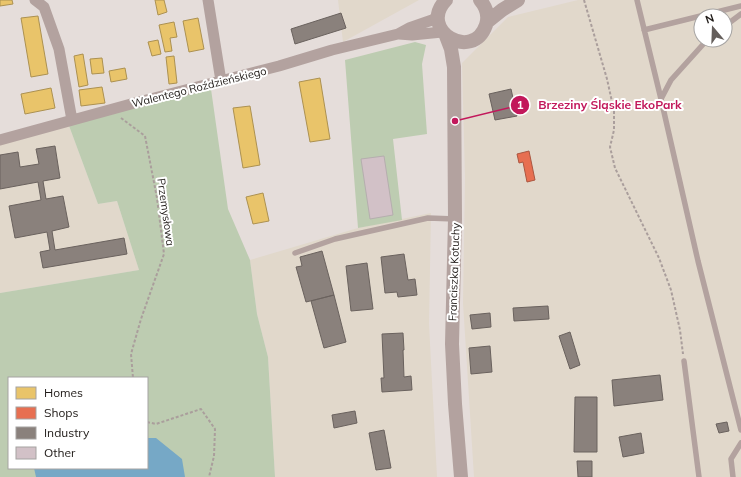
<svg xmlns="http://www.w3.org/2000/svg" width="741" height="477" font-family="Mulish,sans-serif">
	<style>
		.industrial { fill: #e1d8cb; fill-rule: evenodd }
		.green { fill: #bdccb1; fill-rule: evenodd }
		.water { fill: #76a8c6 }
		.homes { fill: #e9c46a; stroke: #ac9151 }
		.shops { fill: #e76f51; stroke: #ab5640 }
		.industry { fill: #8a817c; stroke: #6a625e }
		.building { fill: #d2c1c7; stroke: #b5aeae }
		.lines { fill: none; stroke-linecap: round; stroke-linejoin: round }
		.path { stroke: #aa9e9c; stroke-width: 2; stroke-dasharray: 3 2; stroke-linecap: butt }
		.service { stroke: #b3a29f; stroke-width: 5.5 }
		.minor { stroke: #b3a29f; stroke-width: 11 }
		.tertiary { stroke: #b3a29f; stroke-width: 14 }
		.labels { text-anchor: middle; stroke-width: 4; stroke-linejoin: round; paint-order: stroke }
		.street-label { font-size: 11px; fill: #1f1a17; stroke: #fff }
		.leader { fill: none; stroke: #c2185b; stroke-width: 1.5 }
		.callout-dot { fill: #c2185b; stroke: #fff; stroke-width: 1.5 }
		.mark-label { font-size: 12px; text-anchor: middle; font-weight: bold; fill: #fff }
		.callout-label { font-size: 12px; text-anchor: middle; font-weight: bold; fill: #c2185b; stroke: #fff; stroke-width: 4; stroke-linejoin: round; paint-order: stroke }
	</style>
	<rect width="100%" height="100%" fill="#e5ddda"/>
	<path class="industrial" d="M338 0H419L343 42Z
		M578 0H741V477H474L463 303 465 178 462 63 508 17ZM701 16H725V40H701Z
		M68 123 98 204 117 201 139 270 0 293V138Z
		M431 213 429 324 437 477H275L268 357 257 314 250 260 358 228Z"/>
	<path class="green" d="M415 42 426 45 422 64 427 134 393 139 402 220 358 228 345 60Z
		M211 89 228 209 250 260 257 314 268 357 275 477H0V293L139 270 117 201 98 204 68 123ZM9 378H147V468H9Z"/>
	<path class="water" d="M147 438H156L182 459 185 477H36L34 468H147Z"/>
	<path class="homes" d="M0 0H12L13 4 0 6Z
		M155 0H164L167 12 158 15Z
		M38 16 48 74 31 77 21 18Z
		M198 18 204 49 189 52 183 21Z
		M174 22 177 37 170 38 172 51 165 52 159 25Z
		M158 40 161 54 152 56 148 42Z
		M83 54 88 85 79 87 74 56Z
		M174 56 177 83 169 84 166 57Z
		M102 58 104 73 92 74 90 59Z
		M125 68 127 79 111 82 109 71Z
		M320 78 330 139 310 142 299 82Z
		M102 87 105 103 81 106 79 90Z
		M51 88 55 108 25 114 21 94Z
		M250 106 260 165 243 168 233 108Z
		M263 193 269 221 253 224 246 197Z"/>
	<path class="shops" d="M529 151 535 180 527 182 523 162 519 163 517 154Z"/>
	<path class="industry" d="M341 13 346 28 295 44 291 29Z
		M511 89 517 116 495 120 489 94Z
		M55 146 60 178 43 181 46 199 63 196 69 227 52 231 55 250 124 238 127 254 43 268 40 252 50 250 47 232 15 238 9 206 41 200 38 182 0 189V155L18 152 20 167 39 164 36 149Z
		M322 251 334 295 306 302 296 267 302 266 300 257Z
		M404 254 408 280 415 279 417 295 398 297 397 292 385 293 381 257Z
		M367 263 373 309 351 311 346 266Z
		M334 295 346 342 324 348 311 301Z
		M548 306 549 319 514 321 513 308Z
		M490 313 491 327 472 329 470 315Z
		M570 332 580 365 570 369 559 336Z
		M403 333 404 350H403L404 377 411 376 412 390 382 392 381 378H384L382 334Z
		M490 346 492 372 471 374 469 348Z
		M660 375 663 400 614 406 612 380Z
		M575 397H597V452H574Z
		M355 411 357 423 334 428 332 415Z
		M727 422 729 431 719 433 716 424Z
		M384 430 391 468 376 470 369 433Z
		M641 433 644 453 623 457 619 437Z
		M577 461H592V477H578Z"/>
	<path class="building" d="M384 156 393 215 370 219 361 159Z"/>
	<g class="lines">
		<path class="path" d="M584 0 607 79 614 111V130L610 147 615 168 659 258 671 290 680 330 683 354
			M121 118 145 136 157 198 164 254 141 319 131 354 133 378
			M147 422 156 424 201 409 215 429 214 456 209 477"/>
		<path class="service" d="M637 0 661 99 698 261 741 430
			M725 26 741 14
			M644 30 741 6
			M661 99 671 80 707 40
			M295 253 335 239 428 218 455 219
			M684 361 699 477
			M733 477 731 459 741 443"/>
		<path class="minor" d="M35 0 44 7 59 49 72 120
			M208 0 221 81
			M399 34 412 35 442 32
			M0 140 131 104 279 66 332 50 398 34 409 28 432 20 438 16"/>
		<path class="tertiary" d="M446 0C417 30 473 63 486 25 489 16 486 7 480 0
			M487 22 502 10 518 0
			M446 36 451 49 454 67 455 219 452 344 455 404 461 477"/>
	</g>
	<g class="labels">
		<g class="street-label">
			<text transform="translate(199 87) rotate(-14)" y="4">Walentego Roździeńskiego</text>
			<text transform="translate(166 212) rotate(82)" y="4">Przemysłowa</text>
			<text transform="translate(454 272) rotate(-88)" y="4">Franciszka Kotuchy</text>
		</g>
	</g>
	<path class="leader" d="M455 121L520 105"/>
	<g class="callout-dot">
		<circle cx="455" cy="121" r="4"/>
		<circle cx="520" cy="105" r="10"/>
	</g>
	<g class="mark-label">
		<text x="520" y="109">1</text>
	</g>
	<g class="callout-label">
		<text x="610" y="109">Brzeziny Śląskie EkoPark</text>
	</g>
	<rect x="8" y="377" width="140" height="92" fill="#ffffff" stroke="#a5a3a2"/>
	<rect x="16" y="387" width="20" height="12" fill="#e9c46a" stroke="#a5a3a2"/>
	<text x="44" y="397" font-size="12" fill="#1f1a17">Homes</text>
	<rect x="16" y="407" width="20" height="12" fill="#e76f51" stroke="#a5a3a2"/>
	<text x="44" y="417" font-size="12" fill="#1f1a17">Shops</text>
	<rect x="16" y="427" width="20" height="12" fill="#8a817c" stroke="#a5a3a2"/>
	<text x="44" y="437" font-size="12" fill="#1f1a17">Industry</text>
	<rect x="16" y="447" width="20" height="12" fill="#d2c1c7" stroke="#a5a3a2"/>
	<text x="44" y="457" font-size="12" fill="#1f1a17">Other</text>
	<g transform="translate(713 28) rotate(341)"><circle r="19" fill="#ffffff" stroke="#a5a3a2"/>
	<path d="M0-3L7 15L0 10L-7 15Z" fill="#645e5b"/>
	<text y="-6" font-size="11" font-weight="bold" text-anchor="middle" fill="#1f1a17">N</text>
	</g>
</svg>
